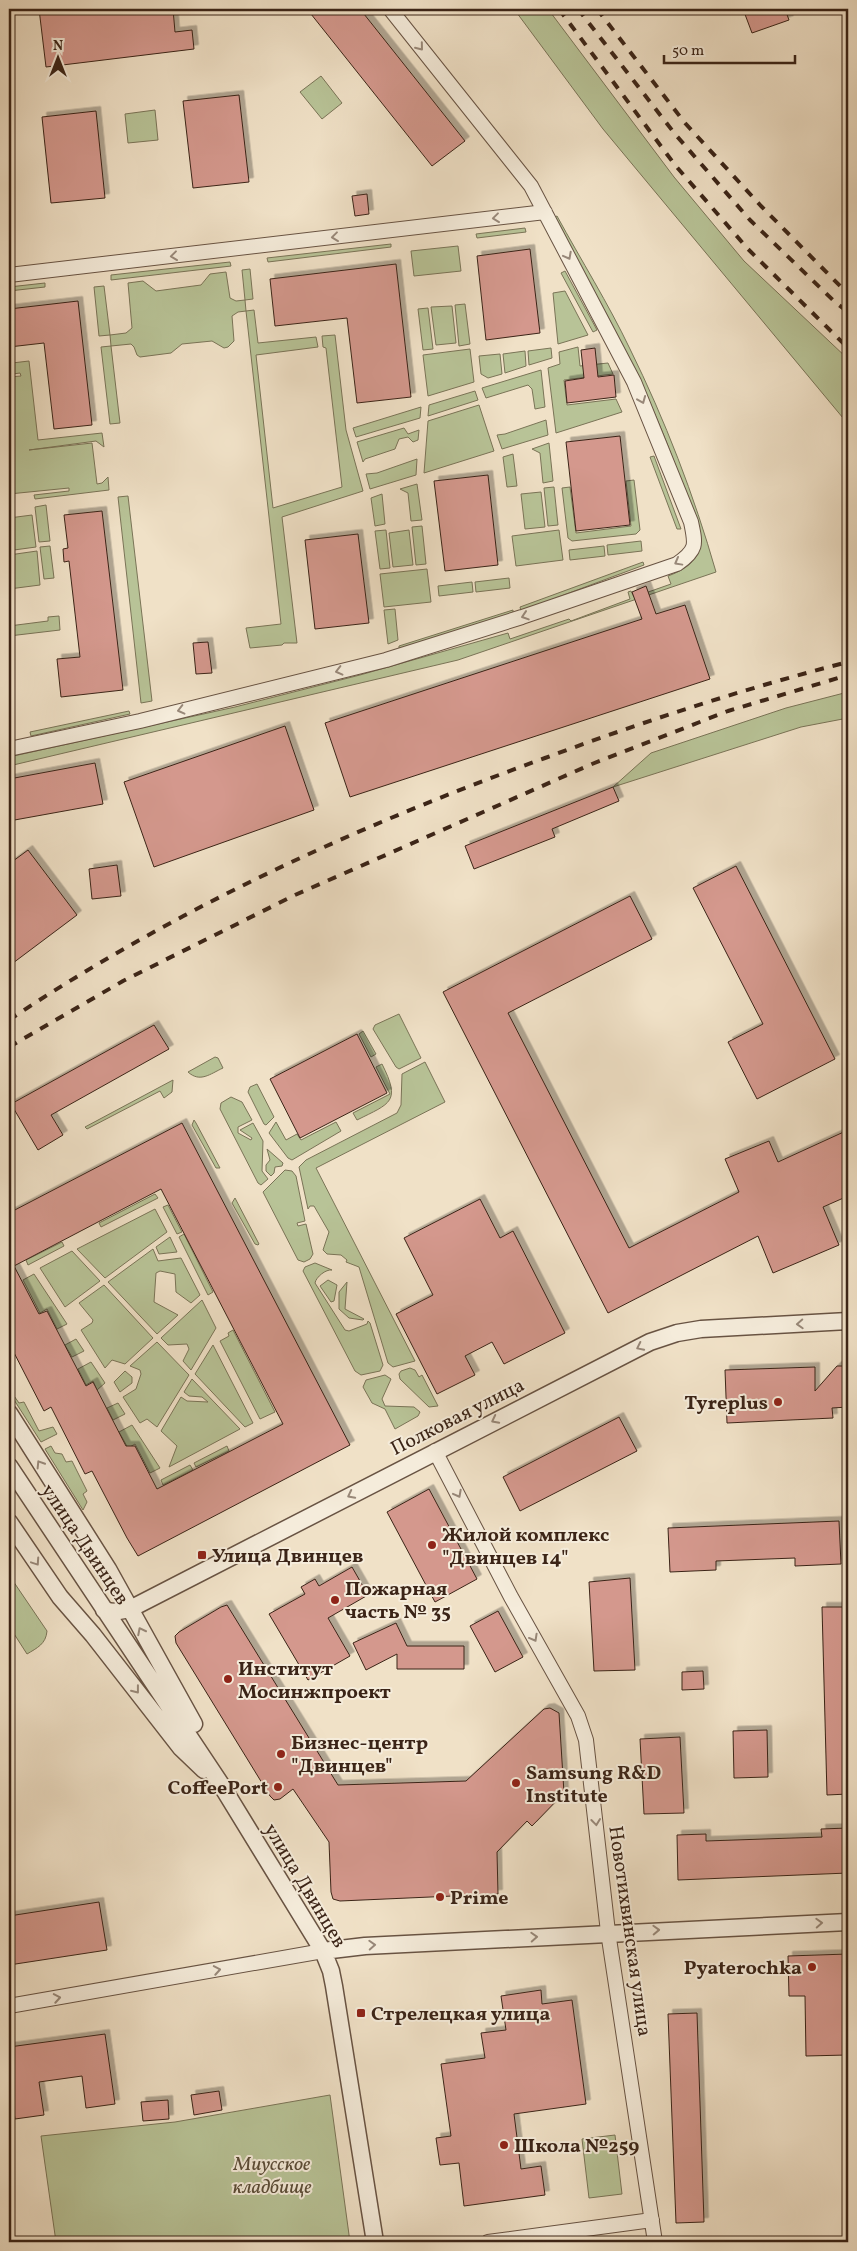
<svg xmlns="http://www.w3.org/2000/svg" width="857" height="2251" font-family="Vollkorn,serif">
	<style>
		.green { fill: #b8c397; stroke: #7a7457 }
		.building { fill: #d4988d; stroke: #3b2417; fill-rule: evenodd; filter: url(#shadow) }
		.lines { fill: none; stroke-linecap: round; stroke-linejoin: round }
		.minor-casing { stroke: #685343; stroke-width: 16 }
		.tertiary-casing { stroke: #685343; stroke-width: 19 }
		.minor { stroke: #f5ecdb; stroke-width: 14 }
		.tertiary { stroke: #f5ecdb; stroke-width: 16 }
		.rail { stroke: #3b2417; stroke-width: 4; stroke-dasharray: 9 9; stroke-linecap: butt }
		.oneway { stroke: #988879 }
		.poi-dot { fill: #8f2418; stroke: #f5ecdb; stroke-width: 2 }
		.labels { text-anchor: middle; stroke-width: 4; stroke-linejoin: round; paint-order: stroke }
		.poi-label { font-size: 20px; font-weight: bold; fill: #3b2417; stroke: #f5ecdb; text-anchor: start }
		.street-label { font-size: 20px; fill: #3b2417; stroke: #f5ecdb }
		.park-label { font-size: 20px; font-style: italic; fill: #5a4c37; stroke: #f5ecdb }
	</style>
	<defs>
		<filter id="shadow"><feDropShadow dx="4.5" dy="-4.5" stdDeviation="0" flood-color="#0004"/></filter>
	</defs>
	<rect width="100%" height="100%" fill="#f0e1c7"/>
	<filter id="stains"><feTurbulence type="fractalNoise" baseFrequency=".004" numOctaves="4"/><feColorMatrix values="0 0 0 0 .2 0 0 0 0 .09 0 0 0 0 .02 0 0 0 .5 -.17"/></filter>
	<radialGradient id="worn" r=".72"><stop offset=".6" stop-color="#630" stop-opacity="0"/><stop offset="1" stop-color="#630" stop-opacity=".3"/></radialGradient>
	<path class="green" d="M514 9H548L674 177 744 261 848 359V424L603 129Z
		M321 76 342 103 322 119 300 92Z
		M155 110 158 140 128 143 125 114Z
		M557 216C581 260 608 303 630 349 665 420 694 495 716 572L458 660 9 766V757L235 707 360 675 508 633 510 639 569 619 571 621 630 599 628 592 631 591 634 597 671 584 668 576C684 570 700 561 700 542 701 532 690 510 687 499 655 400 605 307 552 218Z
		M525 228 526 232 477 238 476 234Z
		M391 244V247L268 262 267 258Z
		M458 246 461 271 414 276 411 251Z
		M230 262 231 266 111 280V275Z
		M250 269 253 299 245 300 242 270Z
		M565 271 597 330 593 332 561 273Z
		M226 272 230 298 236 301 245 300 246 311 254 310 258 343 316 337 318 347 256 355 273 508 342 487 326 348 323 347 322 336 335 335 346 430 363 491 282 517 297 643H284L282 645 250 648 246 628 281 624 246 311 238 312 232 316 234 341 228 347 224 348 212 341 182 344 171 353 140 357 137 355 134 347 131 344 111 346 120 423 110 424 101 347 111 346 110 335 99 336 94 287 104 286 110 335 126 333 132 328 128 283 143 281 156 291 201 285 210 274Z
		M45 283V287L9 291V287Z
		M565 291 588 335 558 344 553 293Z
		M465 304 470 344 459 346 455 305Z
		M452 306 456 343 436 345 431 307Z
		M428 308 433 349 423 350 418 309Z
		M578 347 580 366 608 363 613 374 564 380 567 405 616 399 622 412 556 433 548 368 560 364 559 352Z
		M551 348 552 358 529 365 528 351Z
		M470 349 474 382 428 396 423 355Z
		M525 351 526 366 505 373 503 354Z
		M500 354 502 374 488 378 481 374 479 356Z
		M29 361 38 440 102 433 104 447 96 441 29 450 92 443 97 484 102 483 108 477 109 490 35 499 34 495 69 491V488L9 494V377L21 376 20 373 13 374 12 363Z
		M541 370 545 407 535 409 532 389 528 385 486 398 482 388Z
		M475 391 478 400 428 416 429 405Z
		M479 405 494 451 424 473 428 421Z
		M421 407 420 418 356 437 353 428Z
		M546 420 548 435 502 449 497 435 505 434Z
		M404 428 408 434 419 430 418 440 413 442 408 437 399 439 395 449 365 459 363 462 357 442Z
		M549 443 553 481 543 483 540 453 532 449Z
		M513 454 517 486 507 487 503 457Z
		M654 456 681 529H677L650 457Z
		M417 459 416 475 370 489 366 474 377 473Z
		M634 480 640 530 636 534 572 541 568 538 562 488 570 487 576 533 631 526 626 481Z
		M417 484 422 520 411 521 408 493 400 489Z
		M554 487 558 525 548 526 544 488Z
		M541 492 545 527 525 529 521 494Z
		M382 494 385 524 375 526 371 498Z
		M128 496 152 701 141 703 118 497Z
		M46 505 50 541 39 542 35 507Z
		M32 515 36 547 14 550 12 530H9V518Z
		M422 526 426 564 416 565 412 527Z
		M386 530 390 568 380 569 375 531Z
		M409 530 413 565 393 567 389 533Z
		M559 530 563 560 516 566 512 536Z
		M641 541 642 551 608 555 607 545Z
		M50 546 54 578 44 579 40 547Z
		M604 546 605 556 570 560 569 550Z
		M37 551 40 585 9 589V555Z
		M643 562 644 565 521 611 520 607Z
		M427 569 431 602 384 607 380 574Z
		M509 578 510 588 476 592 475 582Z
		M472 582 473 592 439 596 438 586Z
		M395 609 398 640 388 644 384 610Z
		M513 610V614L399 649V646Z
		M59 616 60 630 9 636V626L48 621V617Z
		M848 692V718L801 727 613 787 651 753 786 708Z
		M129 711 130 714 31 736 30 732Z
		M399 1014 421 1058 399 1069 396 1067 373 1029 375 1025Z
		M363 1031 376 1054 371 1057 359 1034Z
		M215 1057 218 1058 223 1068C210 1074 200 1083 188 1072Z
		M425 1062 445 1102 316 1168 415 1361 393 1367 388 1363 359 1267 346 1262 347 1260 341 1255 327 1254 323 1250 329 1232 314 1206H310L308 1209 299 1167 306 1160 397 1113 401 1105 402 1074Z
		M382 1064C401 1102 391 1103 357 1120L353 1113 390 1094 376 1067Z
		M173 1080 172 1092 164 1098 160 1091 87 1129 85 1127Z
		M257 1084 274 1117 266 1125 264 1124 248 1092 250 1087Z
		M231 1097 242 1102 252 1120 238 1127V1133L251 1140 252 1138 240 1130 253 1123 263 1141 262 1171 268 1179 261 1185 258 1183 220 1109 221 1103Z
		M194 1120 196 1123 220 1168H216L192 1125Z
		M276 1122 286 1140 297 1134 301 1140 336 1122 341 1131 292 1160 288 1158 269 1133Z
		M267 1149 283 1163 282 1166 275 1167 274 1173 271 1176 266 1171V1165L270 1160Z
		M285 1170 292 1171 296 1176 305 1221 297 1223 298 1226 306 1224 313 1254 310 1259 304 1262 298 1260 263 1192Z
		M155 1194 158 1198 101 1227 99 1223Z
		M235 1198 259 1244 258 1245 255 1244 232 1203Z
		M168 1205 182 1232 177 1234 163 1207Z
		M155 1209 167 1232 105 1278 77 1249Z
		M184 1234 213 1292 208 1295 179 1237Z
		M170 1237 177 1252 159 1254 156 1247Z
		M62 1242 64 1246 28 1265 26 1260Z
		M153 1249 158 1261 181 1258 200 1295 191 1303 176 1292 175 1274 160 1271 156 1273 154 1302 178 1315 157 1334 108 1282Z
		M72 1251 100 1281 65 1307 40 1268Z
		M315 1263 332 1270C326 1269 316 1277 315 1283L345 1330 349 1331 367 1324 368 1321 370 1323 383 1365 380 1371 361 1375 355 1371 303 1271 305 1267Z
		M34 1274 67 1324 57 1329 47 1309 40 1313 23 1280Z
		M328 1280 337 1285 334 1301 331 1302 320 1286Z
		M347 1282 345 1309 364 1319 363 1320 349 1318 339 1309V1292Z
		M104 1285 153 1338 125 1364 112 1360 105 1368 81 1330 92 1323 93 1320 79 1303Z
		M202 1300 216 1328 191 1370 183 1361 189 1349 187 1344 168 1345 161 1338Z
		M233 1330 275 1412 260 1419 220 1341 229 1336 228 1333Z
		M76 1339 84 1351 72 1357 65 1345Z
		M157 1342 189 1375 157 1427 147 1419 140 1423 123 1397 136 1389 141 1374 140 1370 130 1366Z
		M213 1345 253 1423 245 1427 195 1374Z
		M91 1362 105 1383 97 1390 93 1381 86 1385 78 1369Z
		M410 1368 415 1370 419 1377 422 1375 438 1406 429 1407 400 1379 399 1374 401 1371Z
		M125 1371 132 1377V1383L120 1392 114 1382Z
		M385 1375 391 1379 382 1399 385 1406 414 1407 420 1412 418 1416 395 1429 385 1409 372 1403 363 1387 366 1380Z
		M192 1379 240 1429 169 1467 177 1446 161 1431 181 1397 187 1401 208 1402 202 1397 189 1396 184 1392Z
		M9 1392 12 1393 19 1403 24 1402 39 1431 53 1427 57 1434 41 1442Z
		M118 1403 125 1414 113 1420 107 1408Z
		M132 1425 160 1468 150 1473 135 1444 128 1448 119 1432Z
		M51 1446 55 1453 62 1454 66 1462 72 1461 87 1491 83 1494 87 1502 83 1510 45 1449Z
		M227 1446 229 1451 196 1467 194 1463Z
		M190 1465 193 1470 163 1485 161 1480Z
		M9 1575 47 1631C46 1644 37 1648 27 1654L9 1626Z
		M330 2095 350 2242H56L41 2136 175 2122Z
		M615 2135 622 2194 589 2198 582 2139Z"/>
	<path class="building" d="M39 9H173L175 32 192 30 194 49 46 67Z
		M307 9H360L465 141 432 166Z
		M743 9H785L789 20 752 33Z
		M239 95 249 182 193 188 183 101Z
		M96 111 105 198 51 203 42 117Z
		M367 194 369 214 355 216 352 196Z
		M530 249 540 333 486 340 477 256Z
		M396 264 411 397 357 403 347 318 275 326 270 279Z
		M78 301 92 425 54 429 44 343 9 347V309Z
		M595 348 598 377 614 375 616 397 567 403 565 381 584 378 581 350Z
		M620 436 630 525 576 531 566 442Z
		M488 475 498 565 445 571 434 481Z
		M102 511 123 690 61 697 57 659 80 657 69 561 64 562 63 549 68 548 64 515Z
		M358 534 369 623 315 629 305 540Z
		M646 586 656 614 685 605 710 679 350 797 325 723 642 619 632 592Z
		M208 642 212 673 196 674 193 643Z
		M285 726 314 810 154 867 124 782Z
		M95 763 103 804 9 821V779Z
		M613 787 619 801 552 829 555 837 474 869 465 846Z
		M28 850 77 915 9 966V864Z
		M117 865 121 896 92 899 89 869Z
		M736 866 835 1059 757 1099 728 1042 763 1024 693 888Z
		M630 896 652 939 508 1013 629 1248 739 1192 725 1159 769 1141 778 1162 848 1130V1196L823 1207 839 1245 773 1273 758 1236 608 1313 443 992Z
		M154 1025 169 1049 51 1115 63 1135 38 1150 11 1104Z
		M357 1034 387 1093 300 1138 270 1079Z
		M182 1123 350 1445 138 1556 127 1538 92 1471 85 1474 51 1407 44 1411 9 1343V1213ZM161 1189 283 1424 157 1489 135 1446H126L93 1382 86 1386 47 1311 39 1314 14 1266Z
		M480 1199 500 1238 513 1231 565 1333 504 1364 492 1342 465 1356 475 1375 437 1394 396 1314 433 1295 404 1238Z
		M837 1366H848V1407L832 1408 833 1418 727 1423 725 1370 815 1367V1391Z
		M619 1417 637 1451 520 1511 503 1477Z
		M429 1489 477 1579 435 1602 387 1512Z
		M839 1521 841 1564 795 1566V1558L716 1561V1570L670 1572 668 1528Z
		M352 1567 368 1595 328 1618 350 1656 308 1680 269 1614 305 1594 301 1587 315 1579 319 1586Z
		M630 1578 635 1670 594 1671 589 1582Z
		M227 1605 338 1785 466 1781 544 1709 550 1708 559 1713 564 1793 532 1826 527 1821 497 1852 498 1894 340 1901 333 1899 331 1892 329 1842 293 1789 280 1799 274 1800 270 1796 176 1643 175 1636 179 1632 221 1607Z
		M822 1607H848V1794L827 1795Z
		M498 1611 523 1657 495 1672 470 1626Z
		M396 1623 407 1646H464V1669H397V1654L366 1670 353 1643Z
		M703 1671 704 1689 682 1690V1672Z
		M767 1730 768 1777 734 1778 733 1731Z
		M680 1737 684 1813 644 1814 640 1739Z
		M848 1828V1873L678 1880 677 1835 706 1834V1841L822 1837 821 1829Z
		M99 1902 107 1950 9 1965V1916Z
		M848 1954V1995H845L847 2055 806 2056 805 1996H789L788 1956Z
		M541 1990 542 2004 572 2000 586 2104 514 2114 521 2169 541 2166 545 2195 464 2206 459 2163 440 2165 436 2138 451 2136 441 2064 485 2058 481 2033 506 2030 501 1996Z
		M697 2013 704 2222 676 2223 668 2014Z
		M105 2034 115 2104 86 2108 82 2076 39 2082 44 2115 15 2119 9 2076V2047Z
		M219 2091 222 2110 194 2115 191 2095Z
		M168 2100 169 2119 143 2121 141 2102Z"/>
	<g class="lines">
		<g class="minor-casing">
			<path id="minor" d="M9 275 545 212
				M9 749 140 721 386 660 522 617 677 564C697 550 696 545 691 522L634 382 531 186 390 9
				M435 1451 511 1597 578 1716 586 1740 608 1932 655 2242
				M9 2006 323 1951
				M488 2242 652 2220"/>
		</g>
		<g class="tertiary-casing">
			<path id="tertiary" d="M9 1413 108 1569 194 1724
				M9 1466 220 1783 323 1951 331 1971 334 1986 375 2242
				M9 1522 60 1597 93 1635 181 1748 204 1770
				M104 1610 113 1612 130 1609 650 1342 677 1333 701 1329 848 1321
				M323 1951 365 1946 848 1922"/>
		</g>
		<use href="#minor" class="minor"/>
		<use href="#tertiary" class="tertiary"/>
		<path class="rail" d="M559 9 675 165 748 249 848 348
			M578 9 675 134 750 220 835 302 848 312
			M597 9 685 123 761 206 848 294
			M9 1020C175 909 357 826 545 758 645 721 746 688 848 662
			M9 1047 123 981 295 895 592 764 728 711 848 675"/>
	</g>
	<defs><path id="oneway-chevron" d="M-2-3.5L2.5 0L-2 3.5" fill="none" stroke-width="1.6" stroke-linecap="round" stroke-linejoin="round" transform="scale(1.25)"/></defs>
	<g class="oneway">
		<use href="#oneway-chevron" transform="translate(420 47) rotate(51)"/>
		<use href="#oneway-chevron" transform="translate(496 218) rotate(173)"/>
		<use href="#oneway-chevron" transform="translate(335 237) rotate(173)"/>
		<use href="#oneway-chevron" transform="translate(174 256) rotate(173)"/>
		<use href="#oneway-chevron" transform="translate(568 256) rotate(62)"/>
		<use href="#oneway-chevron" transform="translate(642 400) rotate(68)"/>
		<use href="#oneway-chevron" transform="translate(678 562) rotate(151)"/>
		<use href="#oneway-chevron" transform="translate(525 616) rotate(162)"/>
		<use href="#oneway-chevron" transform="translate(339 671) rotate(166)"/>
		<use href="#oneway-chevron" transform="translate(181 710) rotate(166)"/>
		<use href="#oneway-chevron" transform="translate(800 1324) rotate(177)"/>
		<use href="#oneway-chevron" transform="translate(640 1347) rotate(154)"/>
		<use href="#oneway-chevron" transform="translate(495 1420) rotate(153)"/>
		<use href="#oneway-chevron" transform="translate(40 1464) rotate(-122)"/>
		<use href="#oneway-chevron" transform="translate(458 1494) rotate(62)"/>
		<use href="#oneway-chevron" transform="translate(351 1495) rotate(153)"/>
		<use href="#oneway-chevron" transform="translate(36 1562) rotate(56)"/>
		<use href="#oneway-chevron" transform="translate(141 1631) rotate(-117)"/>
		<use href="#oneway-chevron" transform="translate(534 1638) rotate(61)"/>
		<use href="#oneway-chevron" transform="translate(136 1690) rotate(52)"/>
		<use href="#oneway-chevron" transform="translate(596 1822) rotate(83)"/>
		<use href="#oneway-chevron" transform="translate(819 1923) rotate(-3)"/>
		<use href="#oneway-chevron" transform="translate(656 1930) rotate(-2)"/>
		<use href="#oneway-chevron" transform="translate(534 1937) rotate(-3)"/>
		<use href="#oneway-chevron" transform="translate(372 1945) rotate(-3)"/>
		<use href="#oneway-chevron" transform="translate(217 1970) rotate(-10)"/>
		<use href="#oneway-chevron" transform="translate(57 1998) rotate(-10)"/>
	</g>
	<g class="poi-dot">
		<circle cx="778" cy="1402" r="5"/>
		<circle cx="432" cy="1545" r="5"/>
		<rect x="197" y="1550" width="10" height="10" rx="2.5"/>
		<circle cx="335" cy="1600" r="5"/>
		<circle cx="228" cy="1679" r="5"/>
		<circle cx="281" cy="1754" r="5"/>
		<circle cx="516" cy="1783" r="5"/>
		<circle cx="278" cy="1787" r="5"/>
		<circle cx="440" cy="1897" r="5"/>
		<circle cx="812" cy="1967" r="5"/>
		<rect x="356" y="2008" width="10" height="10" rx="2.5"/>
		<circle cx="504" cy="2145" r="5"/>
	</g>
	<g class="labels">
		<g class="poi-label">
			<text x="768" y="1409" text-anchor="end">Tyreplus</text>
			<text x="442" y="1541">Жилой комплекс<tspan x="442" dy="23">"Двинцев 14"</tspan></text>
			<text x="212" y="1562">Улица Двинцев</text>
			<text x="345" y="1595">Пожарная<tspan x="345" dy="23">часть № 35</tspan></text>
			<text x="238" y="1675">Институт<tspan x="238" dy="23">Мосинжпроект</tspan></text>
			<text x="291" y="1749">Бизнес-центр<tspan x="291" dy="23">"Двинцев"</tspan></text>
			<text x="526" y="1779">Samsung R&amp;D<tspan x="526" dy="23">Institute</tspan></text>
			<text x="268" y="1794" text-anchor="end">CoffeePort</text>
			<text x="450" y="1904">Prime</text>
			<text x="802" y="1974" text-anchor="end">Pyaterochka</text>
			<text x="371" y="2020">Стрелецкая улица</text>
			<text x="514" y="2152">Школа №259</text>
		</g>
		<g class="street-label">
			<text transform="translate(457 1416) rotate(-27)" y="7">Полковая улица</text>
			<text transform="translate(86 1544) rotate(56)" y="7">улица Двинцев</text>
			<text transform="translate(306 1885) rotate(59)" y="7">улица Двинцев</text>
			<text transform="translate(631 1931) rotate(82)" y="7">Новотихвинская улица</text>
		</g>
		<g class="park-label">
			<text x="272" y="2170">Миусское<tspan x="272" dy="23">кладбище</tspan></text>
		</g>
	</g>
	<rect width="857" height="2251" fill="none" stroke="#f0e1c7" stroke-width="30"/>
	<rect x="10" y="10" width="837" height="2231" fill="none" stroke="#3b2417" stroke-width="2.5"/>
	<rect x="15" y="15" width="827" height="2221" fill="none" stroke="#3b2417"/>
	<g transform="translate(58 58)" stroke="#f5ecdb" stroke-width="4" paint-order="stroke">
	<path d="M0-4L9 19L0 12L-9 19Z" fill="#3b2417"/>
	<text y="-8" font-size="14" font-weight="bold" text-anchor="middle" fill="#3b2417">N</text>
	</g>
	<path d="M664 55v8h131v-8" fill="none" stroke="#3b2417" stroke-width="2.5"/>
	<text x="672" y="55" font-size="15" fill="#3b2417" stroke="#f5ecdb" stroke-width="4" paint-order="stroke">50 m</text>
	<rect width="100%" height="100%" filter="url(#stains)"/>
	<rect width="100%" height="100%" fill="url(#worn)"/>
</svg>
